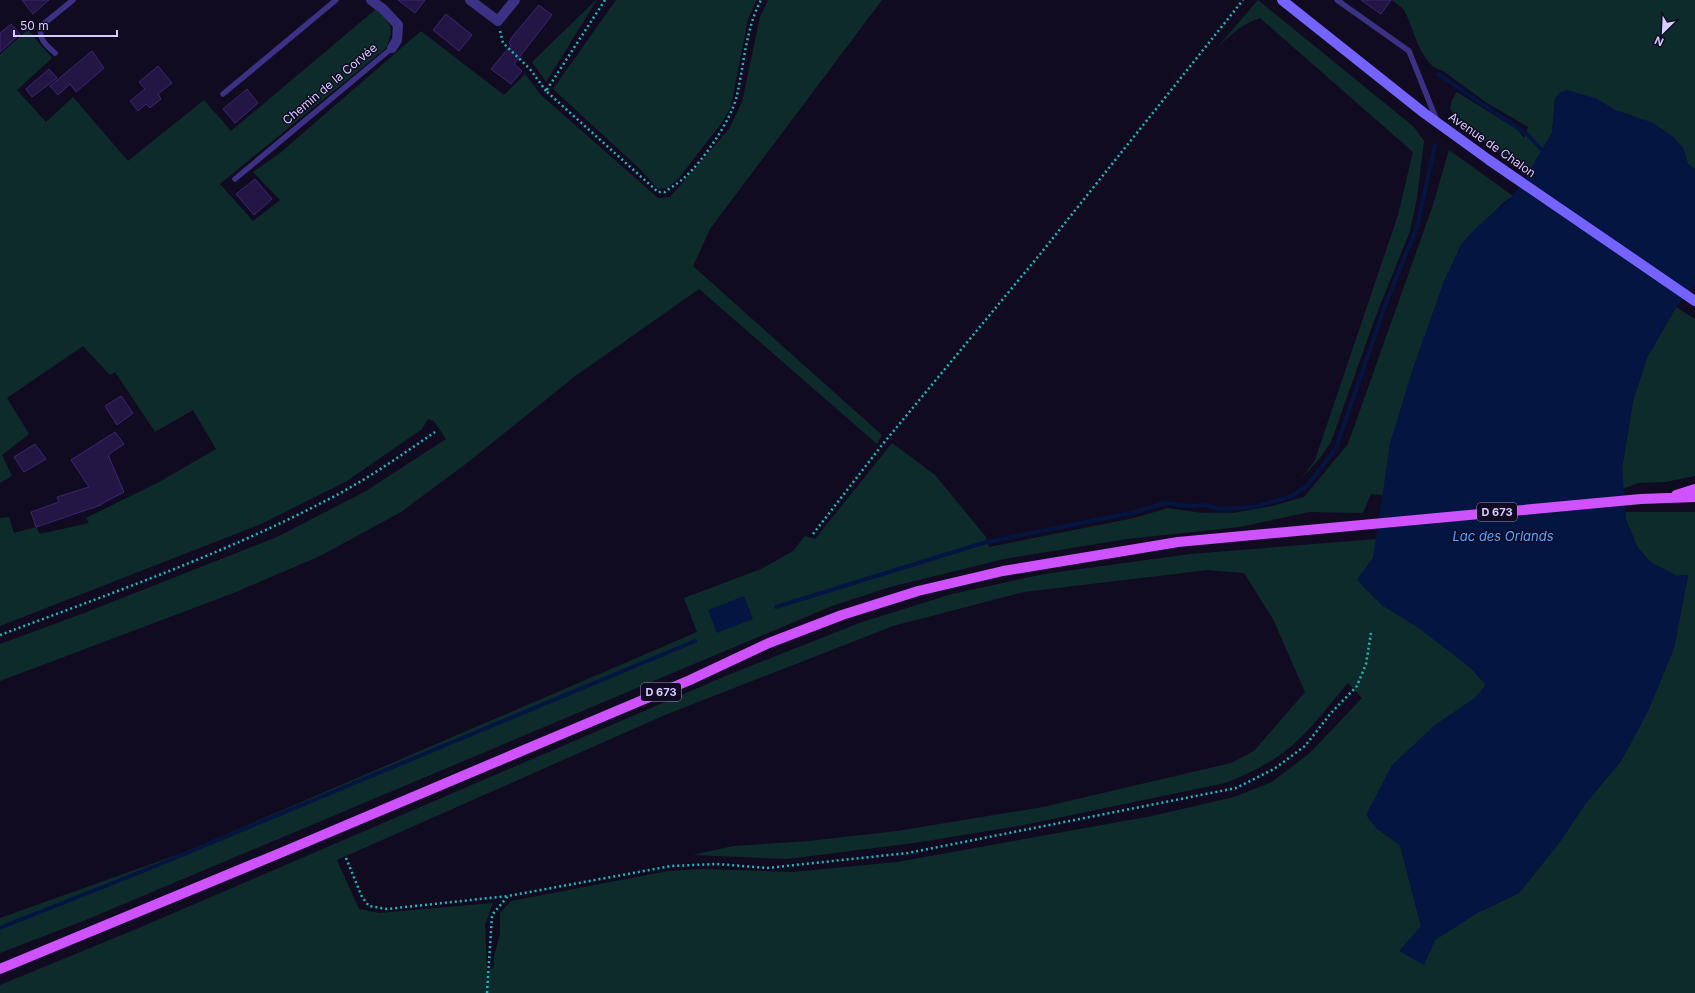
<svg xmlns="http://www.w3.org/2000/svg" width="1695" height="993" font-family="Inter,sans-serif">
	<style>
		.green { fill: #0e2b2c; fill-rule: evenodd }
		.water { fill: #051541 }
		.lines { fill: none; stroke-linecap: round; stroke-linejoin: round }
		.stream { stroke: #051541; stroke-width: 4 }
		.building { fill: #231644; stroke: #3c2573 }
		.path { stroke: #23b8bc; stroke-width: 2.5; stroke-dasharray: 2 3; stroke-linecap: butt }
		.service { stroke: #3c3285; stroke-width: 5.5 }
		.minor { stroke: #3c3285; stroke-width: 10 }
		.secondary { stroke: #7563ff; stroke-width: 10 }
		.primary { stroke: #ce53ff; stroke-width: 10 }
		.labels { text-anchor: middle; stroke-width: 3; stroke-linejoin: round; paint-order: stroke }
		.shield { fill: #110b22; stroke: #9b92bd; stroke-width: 1 }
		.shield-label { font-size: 11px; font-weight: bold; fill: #d6ccff }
		.street-label { font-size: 12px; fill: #d6ccff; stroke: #110b22 }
		.water-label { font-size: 13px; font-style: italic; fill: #5aa4ff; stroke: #110b22 }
	</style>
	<rect width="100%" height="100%" fill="#110b22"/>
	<path class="green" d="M596 0H597L546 82 532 62Z
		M616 0H757L748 19 731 106 723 121 679 178 667 188 658 189 640 169 553 89Z
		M768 0H882L710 229 693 266 882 435 877 444 699 289 574 377 471 460 401 512 320 556 231 594 0 681V644L79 615 277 537 366 491 446 439 434 421 428 419 422 429 347 481 261 524 0 626V518L9 517 14 533 36 527 40 534 89 523 86 518 161 481 216 449 193 410 155 432 115 372 110 375 83 346 7 398 29 434 2 455 12 476 0 483V54L28 30 52 58 17 90 46 122 73 97 128 161 204 100 231 131 376 9C391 25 395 26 386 48L220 184 253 221 280 200 253 172 280 153 421 31 504 95 525 74 541 95 658 198 670 197 729 129 742 102 760 17Z
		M1258 0 1414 127 1424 141 1417 198 1410 231 1375 318 1331 442 1320 458 1301 479 1315 460 1398 215 1413 152 1260 18C1238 25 1225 40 1210 56Z
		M1392 0H1695V169L1688 164 1683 148 1674 138 1653 123 1615 110 1595 98 1555 99 1552 133 1529 172 1463 126 1450 109 1452 100 1457 92 1518 130 1524 138 1528 127 1487 103 1443 71C1419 65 1415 29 1404 10 1401 6 1395 3 1392 0Z
		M1449 150 1513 196 1504 202 1463 243 1445 279 1413 369 1390 444 1384 495 1371 494 1363 513 1309 512 1240 527 1127 539 1004 559 890 587 832 606 88 919 0 953V918L185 852 697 632 684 598 761 569 793 551 805 536 815 539 892 443 935 475 986 537 989 547 1134 518 1168 508 1202 513H1233L1272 506 1304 497 1348 444 1433 205Z
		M1676 307 1695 319V476L1665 482 1638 483 1623 489 1622 468 1633 401 1647 358Z
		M1625 512H1695V993H0V985L141 927 728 675 862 622 952 594 1044 574 1190 554 1377 539 1373 558 1357 580 1382 605 1419 628 1471 668 1486 685 1475 698 1434 726 1376 828 1400 845 1421 926 1435 940 1477 913 1519 893 1559 843 1586 803 1621 761 1648 711 1674 648 1688 575 1677 576 1651 563 1638 548 1626 520ZM1208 570 1244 573 1273 619 1305 692 1254 751 1231 763 1043 807 897 831 809 841 733 846 693 855 787 859 914 843 1024 825 1225 783C1252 773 1279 759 1299 739 1317 722 1332 701 1348 683L1362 698 1311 752 1272 782 1234 797 1152 816 897 862 792 872 703 869 668 871 511 901 500 913V934L494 956V967L487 971 485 925 493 903 379 913 359 909 337 860 665 715 893 626 1024 592Z"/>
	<path class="water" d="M1567 90 1595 98 1615 110 1653 123 1674 138 1683 148 1688 164 1695 169V286L1676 307 1647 358 1633 401 1622 468 1626 520 1638 548 1652 563 1677 576 1688 575 1674 648 1648 711 1621 761 1586 803 1559 843 1519 893 1477 913 1435 940 1424 965 1399 951 1421 926 1400 845 1376 828 1366 815 1392 765 1434 726 1475 698 1486 685 1471 668 1419 628 1382 605 1357 580 1373 558 1390 444 1413 369 1445 279 1462 243 1478 226 1513 196 1529 172 1552 133 1555 99 1559 93Z
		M744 596 753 619 717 633 708 610Z"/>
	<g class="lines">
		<path class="stream" d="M1438 74 1527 134 1541 149
			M776 607 983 543 1135 512 1165 503 1188 506 1205 505 1219 509 1254 507 1292 496 1307 486 1336 448 1386 303 1417 227 1435 145
			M0 928 158 865 695 641"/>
	</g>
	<path class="building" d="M22 0H49L33 14Z
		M398 0H425L415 13Z
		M1361 0H1391L1381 14Z
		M539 5 552 15 514 64 522 71 511 84 491 69 511 45 509 43 512 37Z
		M446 14 472 35 459 51 433 30Z
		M11 24 20 34 0 52V33Z
		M92 51 104 68 76 92 70 84 58 95 50 86Z
		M158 66 172 83 158 94 161 99 150 108 146 104 138 111 130 101 145 89 139 82Z
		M49 69 57 78 32 97 26 89Z
		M247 89 258 103 235 123 223 109Z
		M255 179 272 199 254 215 236 194Z
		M121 396 133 413 117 425 105 406Z
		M115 432 124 444 108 455 124 492 101 504V505L36 527 31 512 59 502 57 497 89 487 71 460Z
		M35 444 46 459 24 472 14 457Z"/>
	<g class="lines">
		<path class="path" d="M605 0 546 91 658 192H665C671 187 679 183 685 177 703 161 732 119 737 95 744 64 746 28 761 0
			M500 31 503 43 530 69 546 91
			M813 534 882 445 1041 253 1243 0
			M0 635C109 594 224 554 327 500 365 481 400 456 435 432
			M346 858 362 897 369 906 387 909 508 896
			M487 993 492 915 508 896 671 866 717 864 767 868 908 853 1236 788 1274 769 1305 746 1331 713 1357 686 1366 664 1371 633"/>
		<path class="service" d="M1337 0 1409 51 1437 121
			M55 53C46 45 38 39 41 26L73 0
			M223 94 336 0
			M235 179 392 48"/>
		<path class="minor" d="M371 0 383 9 398 25 397 40 392 48
			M470 0 498 21 515 0"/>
		<path class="secondary" d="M1282 0 1424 113 1489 160 1695 301"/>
		<path class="primary" d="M1676 495 1695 489
			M0 969 285 851 569 731 690 680 769 643 842 615 918 591 1003 571 1178 542 1641 499 1695 497"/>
	</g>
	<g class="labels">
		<g class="shield">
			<rect x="1477" y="503" width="40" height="18" rx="3"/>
			<rect x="641" y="683" width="40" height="18" rx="3"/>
		</g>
		<g class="shield-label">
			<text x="1497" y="516">D 673</text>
			<text x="661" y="696">D 673</text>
		</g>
		<g class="street-label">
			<text transform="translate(330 84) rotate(-40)" y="4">Chemin de la Corvée</text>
			<text transform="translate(1492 145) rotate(35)" y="4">Avenue de Chalon</text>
		</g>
		<g class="water-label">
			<text x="1503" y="541">Lac des Orlands</text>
		</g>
	</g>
	<g transform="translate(1663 32) rotate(204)" stroke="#110b22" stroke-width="3" paint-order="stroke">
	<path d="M0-3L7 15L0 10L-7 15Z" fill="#d6ccff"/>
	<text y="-6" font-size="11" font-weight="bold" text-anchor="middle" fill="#d6ccff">N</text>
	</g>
	<path d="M14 30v6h103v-6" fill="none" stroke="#d6ccff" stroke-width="2"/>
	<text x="20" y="30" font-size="12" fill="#d6ccff" stroke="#110b22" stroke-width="3" paint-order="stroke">50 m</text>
</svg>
